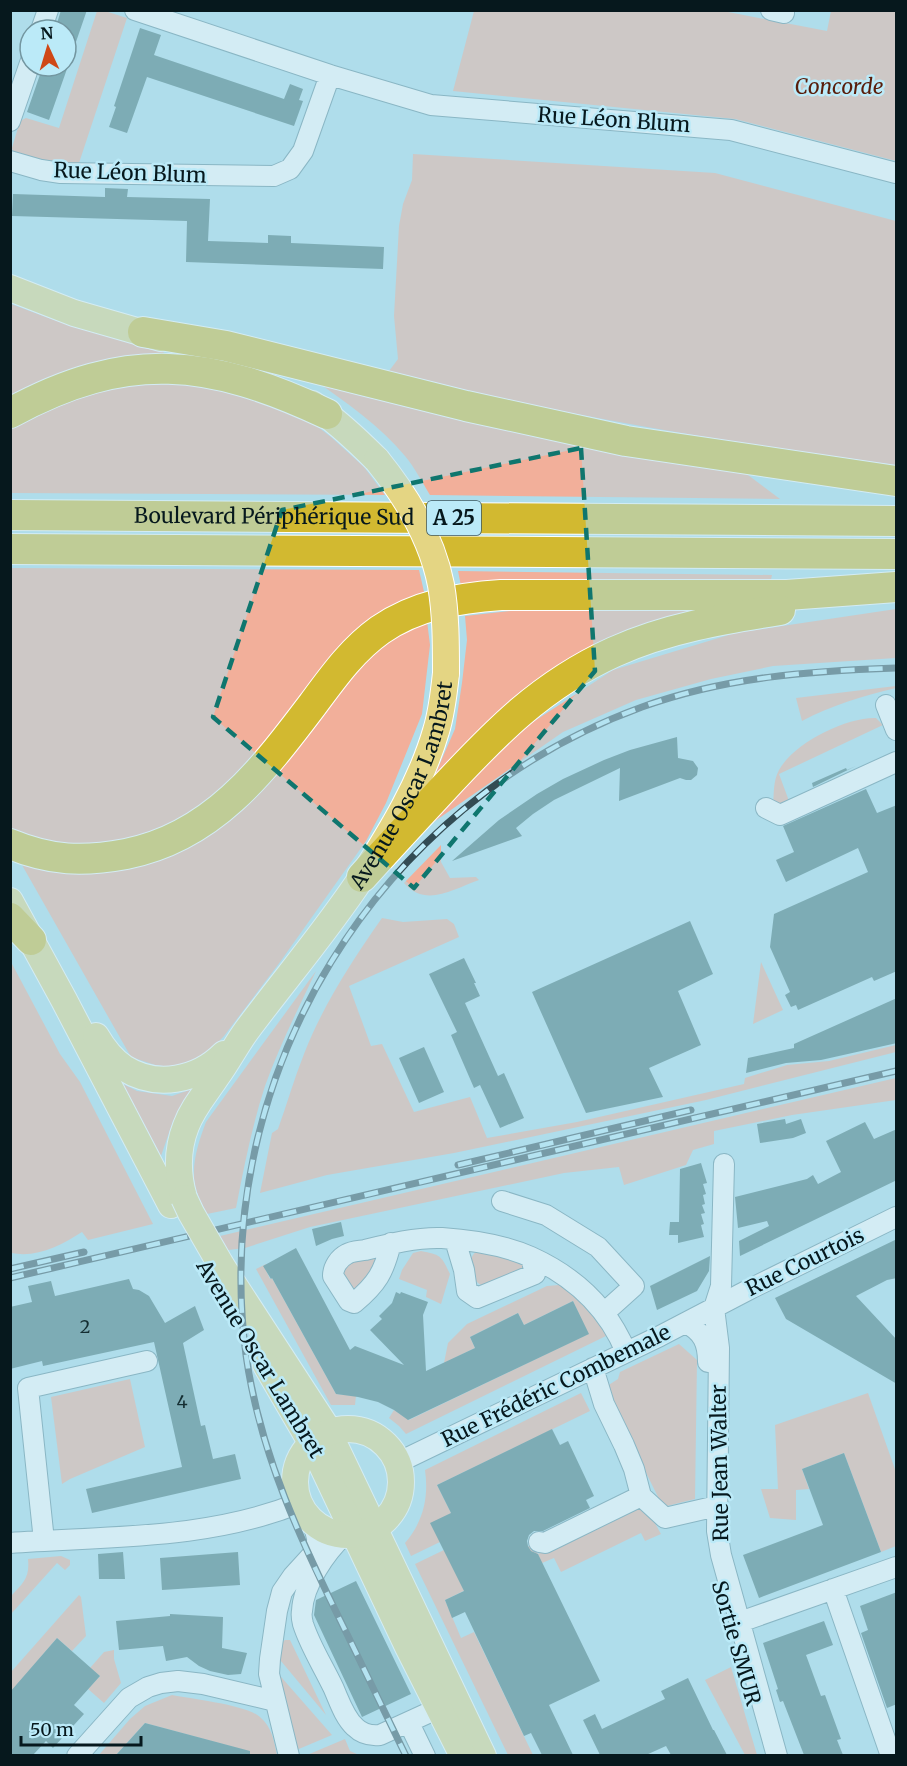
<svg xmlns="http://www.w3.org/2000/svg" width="907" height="1766" font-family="Merriweather,serif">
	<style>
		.green { fill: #f2af9a }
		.building { fill: #427273 }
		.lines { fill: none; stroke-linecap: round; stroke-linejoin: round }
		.minor-casing { stroke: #5d8996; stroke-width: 22 }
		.major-casing { stroke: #fff; stroke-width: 28 }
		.highway-casing { stroke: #fff; stroke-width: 32 }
		.minor { stroke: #fff; stroke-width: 20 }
		.major { stroke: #e4d583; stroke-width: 26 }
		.highway { stroke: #d2b930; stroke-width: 30 }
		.rail-casing { stroke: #334c54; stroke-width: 7 }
		.rail { stroke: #bbeaf8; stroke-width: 4.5; stroke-dasharray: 14; stroke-linecap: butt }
		.major-bridge-casing { stroke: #fff; stroke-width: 28; stroke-linecap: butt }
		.major-bridge { stroke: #e4d583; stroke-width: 26 }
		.marked { fill: none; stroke: #0f766e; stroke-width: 4.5; stroke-dasharray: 12 8; stroke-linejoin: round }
		.labels { text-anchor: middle; stroke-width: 5; stroke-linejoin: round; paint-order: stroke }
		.number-label { font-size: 18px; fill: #152e32 }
		.shield { fill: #bbeaf8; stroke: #3c575f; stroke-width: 1.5 }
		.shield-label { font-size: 20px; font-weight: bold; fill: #06181d }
		.park-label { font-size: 21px; font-style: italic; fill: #591d0a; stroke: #bbeaf8 }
		.street-label { font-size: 21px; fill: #06181d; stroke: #bbeaf8 }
	</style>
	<rect width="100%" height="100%" fill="#afddeb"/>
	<path class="green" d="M97 11H105L127 18 79 163C61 170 32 158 13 152L12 148 20 121 26 118 59 128Z
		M474 11H723L827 31 831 11H896V161L735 119 453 91Z
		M413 154 715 173 896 221V465C768 448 640 428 513 401 472 392 431 381 389 371L398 359 394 316 399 226 403 204 412 180Z
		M11 304 54 320 164 352 160 357 11 399Z
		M177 375 301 414 331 437 364 467 385 495 11 493V423L67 393Z
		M314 380 744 472 780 499 430 495C422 482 415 468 405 456 380 426 346 402 314 380Z
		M11 568 419 570 425 596 326 665 302 694 271 741 194 815 143 838 84 848 11 834Z
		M458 571 772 575 770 584 461 586Z
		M717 607 595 646 521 691 461 753 434 777 455 729 462 683 467 640 465 616 511 611Z
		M896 609V658L773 666 711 679 636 700 563 732 425 828 516 733 613 670 735 633Z
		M427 621 430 645 422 714 386 803 366 841 280 962 224 1036 207 1054 188 1063 172 1067 155 1065 131 1057 22 865 49 872 85 873 174 852 385 641Z
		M896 686V688C863 696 832 705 802 721L796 698Z
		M876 718 883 725 779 774 789 801 773 807C774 794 773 781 779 770 794 743 846 717 876 718Z
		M441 845V862L450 878 476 877 479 880C453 889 426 908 404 883Z
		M382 918 403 922 447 919 454 924 459 937 349 986 371 1046 382 1044 414 1112 470 1097 487 1138 577 1122 744 1084 745 1078 787 1065 829 1061 896 1045V1052L706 1100 454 1153 327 1175 260 1193 272 1133 278 1129C287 1104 294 1079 304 1054 323 1005 352 961 382 918Z
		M11 962 60 1054 80 1082 153 1224 88 1240 82 1232C60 1246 37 1258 11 1253Z
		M761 962 783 1010 753 1024Z
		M316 971C298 1009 279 1047 265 1086 252 1126 244 1167 236 1208L207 1214C204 1207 199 1199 197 1192 189 1170 198 1143 206 1122Z
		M896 1078V1100L792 1115 714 1131V1144L693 1150 686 1165 624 1185 619 1167 564 1173 310 1227 245 1248 228 1250 220 1236Z
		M123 1084 137 1091 172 1096 195 1088 173 1121 161 1156Z
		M486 1248 529 1266 486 1287C483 1286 480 1285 478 1283 470 1276 467 1258 476 1252 479 1250 483 1249 486 1248Z
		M421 1251C441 1255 441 1255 450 1274L441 1304 426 1297 427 1290 399 1279 402 1270 413 1253Z
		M375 1256 379 1258 360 1292 354 1289 341 1272 346 1263Z
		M266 1264 265 1268 270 1279 272 1278 336 1394 356 1396 355 1405H331L256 1269Z
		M559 1285C581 1294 595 1316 608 1335L406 1434 399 1426 389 1418 394 1410 409 1420 588 1334 573 1301 524 1325 518 1313 470 1337 475 1348 444 1363 448 1343 467 1324 547 1286Z
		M679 1344 697 1360 695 1499 663 1507 604 1388 618 1379 620 1372Z
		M130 1379 145 1447 70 1479 62 1484 51 1397Z
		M581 1393 590 1411 437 1485 451 1513 440 1542 411 1556 405 1543C423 1522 429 1498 425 1470Z
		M868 1393 896 1472V1546L881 1552 844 1453 802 1469 809 1489 796 1490V1520L770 1518 761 1489H778L775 1425Z
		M642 1508 651 1516 661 1534 645 1541 641 1533 561 1572 554 1558 542 1563 538 1555 445 1600 461 1638 474 1632 533 1755H508L415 1564 444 1550 479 1571 533 1544 538 1554 632 1509Z
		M61 1556 70 1560V1565L65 1570 57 1563 11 1614V1596C23 1583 30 1578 28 1559Z
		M79 1595 81 1597 86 1636 72 1651 57 1638 11 1692V1672Z
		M285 1640H290L326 1715 276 1655 278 1645Z
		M114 1650V1659L121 1683 104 1703 88 1689 100 1676 90 1668 104 1652Z
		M731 1667 757 1755H745L705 1680Z
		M275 1670 332 1735 294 1751Z
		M172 1695C192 1699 247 1705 260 1717 272 1727 274 1741 277 1755H248V1751L145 1723 116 1755 98 1756 130 1719 145 1706Z
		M345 1739 350 1751 359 1755H307Z"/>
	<path class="building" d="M61 10H87L68 65H66V30H55Z
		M140 28 161 35 154 55 284 99 290 84 303 89 299 100 303 101 294 126 147 77 127 133 109 127 116 107 114 106Z
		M43 66H68L49 120 27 112Z
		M105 188 128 189 127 197 210 199 208 241 268 243V235L291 236V243L384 247 383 269 186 262 187 221 12 216 13 194 105 197Z
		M677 737 678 758 693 761 698 768 697 775 691 780H686L680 778 619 801 620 768 554 800 533 814 516 828 522 836 452 861 499 820 537 794 563 779 604 760 630 750Z
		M856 766 813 787 812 783 846 768 847 770Z
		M866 789 877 813 897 805V971L874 981 872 977 798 1010 796 1005 791 1007 785 995 790 992 770 947 774 914 868 872 858 848 786 882 776 860 794 852 783 826Z
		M690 921 713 974 678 991 701 1045 649 1068 663 1097 586 1113 532 992Z
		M464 958 476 983H474L480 996 465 1003 498 1076 504 1073 524 1118 500 1128 480 1085 474 1088 451 1035 457 1032 429 974Z
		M897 998V1043L821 1060 786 1063 746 1073 748 1058 794 1048V1044Z
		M424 1047 444 1092 419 1103 399 1058Z
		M785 1119 786 1124 801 1119 806 1133 793 1138 760 1143 757 1124Z
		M865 1122 874 1139 897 1129V1180L740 1256 739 1241 769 1226 767 1221 738 1228 735 1197 807 1179 813 1175 818 1184 841 1172 826 1141Z
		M701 1163 707 1183 703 1184 706 1194 703 1195 705 1204 702 1205 705 1213 701 1214 704 1224 701 1225 704 1237 678 1243V1235H669L670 1222H679L680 1169Z
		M341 1222 344 1236 332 1239 316 1246 312 1229Z
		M897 1239V1278L887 1280 856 1296 897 1340V1384L786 1319 775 1298Z
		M296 1248 350 1350 355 1346 404 1365 370 1330 382 1319 379 1316 392 1303 396 1292 400 1294 401 1292 428 1302 423 1315 426 1371 475 1348 470 1337 518 1313 524 1325 573 1301 589 1334 408 1420 394 1410 378 1402 358 1397 336 1394 272 1278 271 1279 263 1266Z
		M710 1256 709 1271 697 1291 657 1310 650 1286Z
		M129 1279 133 1289 139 1290 149 1296 165 1323 195 1306 204 1330 183 1343 201 1426 205 1425 213 1459 235 1454 241 1479 92 1513 86 1489 182 1467 154 1342 43 1366 42 1361 10 1369V1307L32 1302 28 1286 51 1281 55 1296Z
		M552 1429 560 1445 568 1441 594 1496 586 1500 590 1508 543 1531H534L529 1535 527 1541 528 1546 531 1551 538 1554 600 1681 549 1705 573 1755H542L531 1733 524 1736 465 1612 452 1618 445 1600 464 1591 430 1523 451 1513 437 1485Z
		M844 1453 881 1552 759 1598 743 1555 823 1525 802 1469Z
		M123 1552 125 1579H99L98 1554Z
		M238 1552 240 1585 162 1590 160 1558Z
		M356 1581 411 1694 362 1717 314 1615 316 1600Z
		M897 1592V1704L887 1708 861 1633 868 1630 860 1606Z
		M170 1614 223 1617 222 1648 247 1653 241 1674 228 1675 210 1671 199 1666 187 1657 166 1661 163 1646 119 1650 116 1621 170 1616Z
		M824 1621 833 1645 806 1655 821 1696 825 1695 841 1739 837 1740 843 1755H804L783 1701 780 1702 776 1690 778 1689 763 1643Z
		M57 1638 100 1676 74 1705 84 1714 53 1748 46 1741 33 1755H10V1692Z
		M688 1678 713 1730H714L727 1755H671L666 1746 646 1755H600L583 1720 595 1714 602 1729 665 1699 661 1691Z
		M145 1723 250 1751V1755H116Z"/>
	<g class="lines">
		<g class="minor-casing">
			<path id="minor" d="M135 10 330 75 431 105 731 130 896 173
				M771 10 784 13V10
				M41 30 48 10
				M10 121 30 63
				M10 161 41 170 61 173 274 176 290 169 303 151 330 75
				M886 705 896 730
				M766 808 780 815 896 762
				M724 1164 721 1286 714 1308 719 1348 717 1531 721 1555 777 1756
				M502 1201 546 1215 598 1247 634 1286 604 1313
				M455 1240 464 1270 467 1291 477 1298 535 1274 531 1257
				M391 1243C384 1272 377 1284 354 1303L349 1301 333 1276C333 1267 339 1258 347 1254 352 1251 359 1251 365 1250 389 1244 417 1237 442 1238 472 1240 504 1245 531 1257 575 1277 608 1308 626 1352
				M686 1323C703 1332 708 1343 708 1362
				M397 1463 660 1336 752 1288 896 1217
				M641 1496 665 1518 717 1506
				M344 1535C326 1552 303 1585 302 1611 301 1615 302 1620 303 1624 310 1646 323 1666 333 1687 339 1700 344 1717 355 1727 362 1734 370 1736 380 1735L439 1708
				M44 1541 28 1388 147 1361
				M539 1542 545 1543 641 1496 634 1469 624 1445 604 1404 593 1368
				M10 1543C107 1536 208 1540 299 1503
				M833 1589 891 1756
				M740 1622 896 1567
				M409 1723 425 1756
				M77 1756 129 1698 148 1687 161 1683 178 1681 203 1684 275 1701
				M289 1756 269 1674 270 1659 277 1611 282 1592 293 1576 314 1553 317 1547V1538L313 1522"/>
		</g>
		<g class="major-casing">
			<g id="major">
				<path d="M10 288 74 313 161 338"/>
				<path d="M312 404C336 420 356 439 377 460"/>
				<path d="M10 901 64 1000 171 1205"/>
				<path d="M96 1036C103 1048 112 1060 124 1068 157 1089 198 1080 224 1054"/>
				<path id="s1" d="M184 1198C177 1174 177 1149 186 1126 193 1107 206 1093 217 1076 228 1061 236 1045 247 1030 285 979 327 930 362 877 391 832 421 783 436 731 442 712 444 692 446 673"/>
				<path d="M221 1265 325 1425 483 1756"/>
				<path d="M266 1365 312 1444 408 1647 463 1756"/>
				<circle cx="348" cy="1482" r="53"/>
			</g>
		</g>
		<g class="highway-casing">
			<g id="highway">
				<path d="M143 332 226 346 466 406 626 441 896 481"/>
				<path d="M10 413C127 349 210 359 327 414"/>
				<path id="s2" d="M10 515 896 521"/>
				<path d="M10 549 896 554"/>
				<path d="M10 844C51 861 83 862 126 854 213 837 263 770 313 704 333 677 352 650 380 630 416 605 458 598 501 595H787L896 587"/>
				<path d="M362 877C388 848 415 819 442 790 495 733 541 685 614 652 667 628 723 619 780 610"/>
				<path d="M10 918 31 940"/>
			</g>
		</g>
		<use href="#minor" class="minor"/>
		<use href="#major" class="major"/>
		<use href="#highway" class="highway"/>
		<g class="rail-casing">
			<path id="rail" d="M458 1165 691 1110
				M10 1269 84 1252
				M10 1278 896 1071
				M406 1756C386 1715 366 1673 346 1632 302 1543 260 1455 246 1355 209 1075 378 803 642 707 725 677 810 671 896 668"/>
		</g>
		<use href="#rail" class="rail"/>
		<g class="major-bridge-casing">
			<path id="major-bridge" d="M377 460C407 497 432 538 441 585 446 614 446 644 446 673
				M184 1198 191 1213 221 1265"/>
		</g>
		<use href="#major-bridge" class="major-bridge"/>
	</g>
	<path d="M0 0H907V1766H0ZM581 448 595 671 414 888 213 717 282 510Z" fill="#afddeb" fill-opacity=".55" fill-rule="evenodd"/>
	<path class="marked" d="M581 448 595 671 414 888 213 717 282 510Z"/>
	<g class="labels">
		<g class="number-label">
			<text x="85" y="1333">2</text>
			<text x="182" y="1408">4</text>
		</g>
		<rect class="shield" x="427" y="501" width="54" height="34" rx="4.5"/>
		<g class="shield-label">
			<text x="454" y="525">A 25</text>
		</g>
		<g class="park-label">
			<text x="839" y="94">Concorde</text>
		</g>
		<g class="street-label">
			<text transform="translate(614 120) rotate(4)" y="7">Rue Léon Blum</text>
			<text transform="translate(130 173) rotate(2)" y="7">Rue Léon Blum</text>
			<text dy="7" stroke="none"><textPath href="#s2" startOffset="264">Boulevard Périphérique Sud</textPath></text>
			<text dy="7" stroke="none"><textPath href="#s1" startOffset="480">Avenue Oscar Lambret</textPath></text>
			<text transform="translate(805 1262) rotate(-26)" y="7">Rue Courtois</text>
			<text transform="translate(260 1359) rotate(59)" y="7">Avenue Oscar Lambret</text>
			<text transform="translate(556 1386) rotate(-26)" y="7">Rue Frédéric Combemale</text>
			<text transform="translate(720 1463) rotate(-91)" y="7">Rue Jean Walter</text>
			<text transform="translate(736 1643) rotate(74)" y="7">Sortie SMUR</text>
		</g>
	</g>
	<rect width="907" height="1766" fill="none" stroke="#06181d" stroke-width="24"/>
	<g transform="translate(48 48) rotate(356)"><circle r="28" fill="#bbeaf8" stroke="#7396a0" stroke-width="1.5"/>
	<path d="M0-4.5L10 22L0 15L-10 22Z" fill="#cf4716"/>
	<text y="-9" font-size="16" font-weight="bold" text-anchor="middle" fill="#06181d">N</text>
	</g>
	<path d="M21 1736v9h120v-9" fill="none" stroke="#06181d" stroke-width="3"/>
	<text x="30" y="1736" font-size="18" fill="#06181d" stroke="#bbeaf8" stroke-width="4.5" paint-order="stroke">50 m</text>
</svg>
